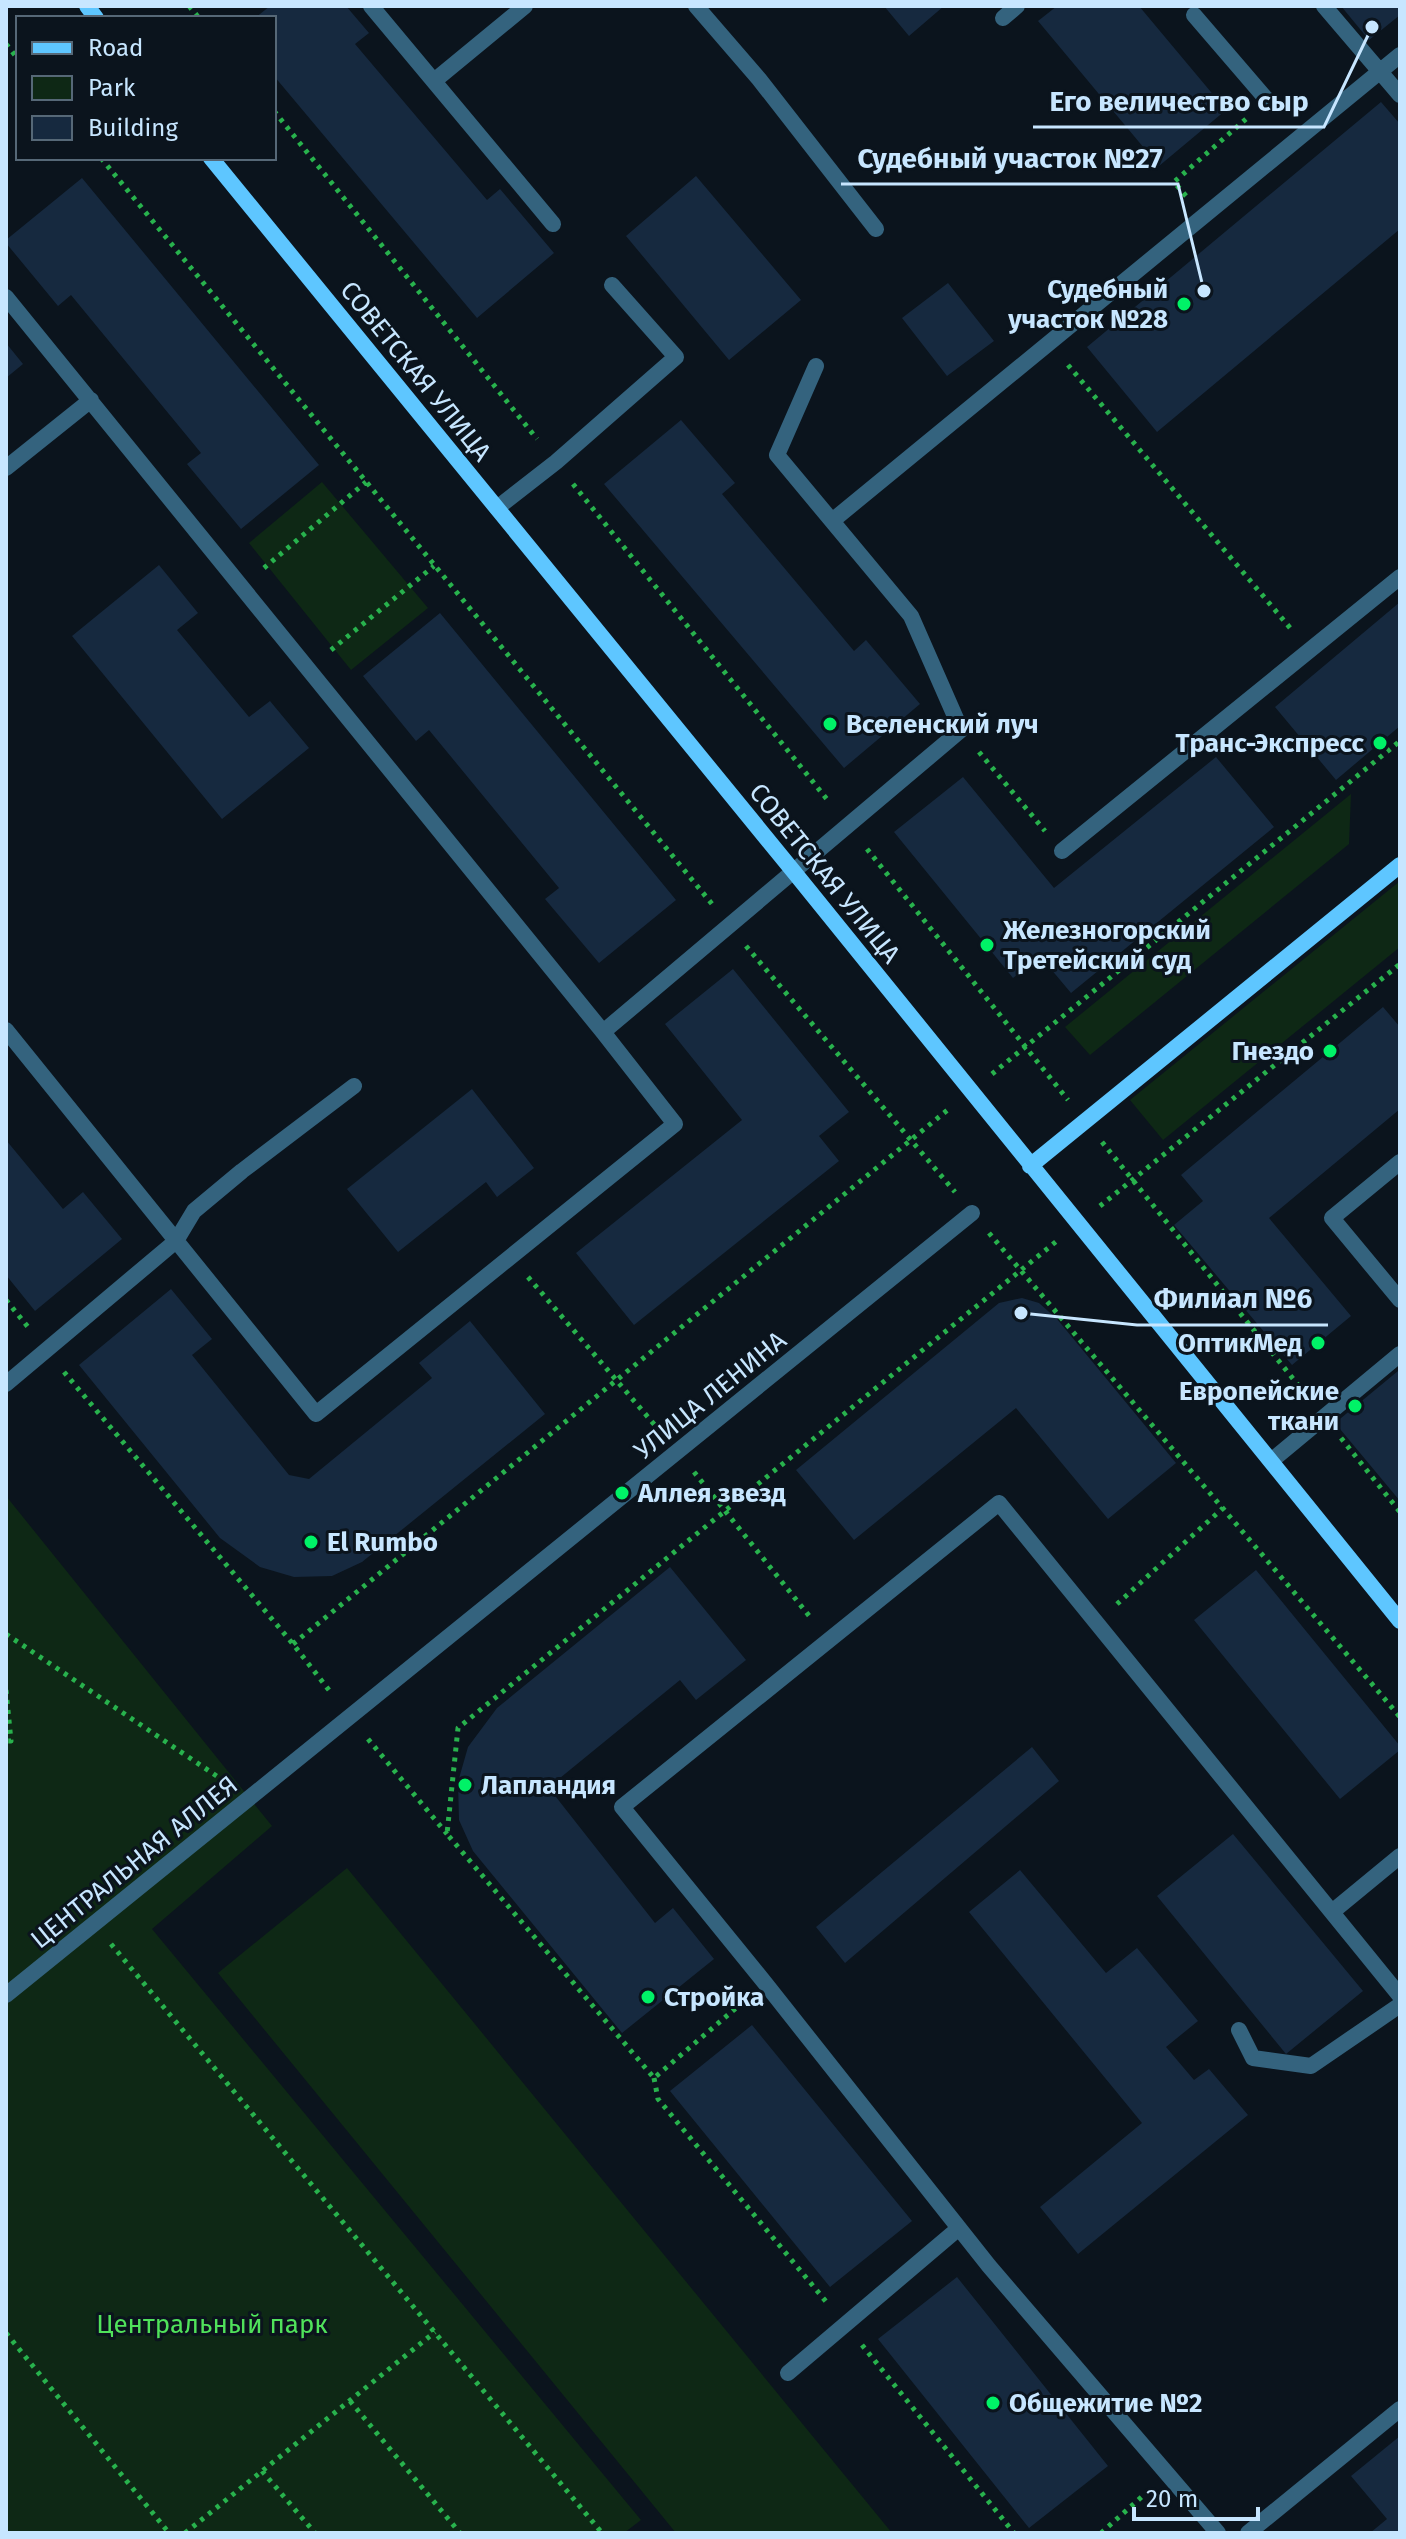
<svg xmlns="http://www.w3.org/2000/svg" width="1406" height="2539" font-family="'Fira Sans',sans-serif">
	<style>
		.green { fill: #0e2815 }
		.building { fill: #16293f }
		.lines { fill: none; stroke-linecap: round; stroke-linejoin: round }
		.path { stroke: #28b24d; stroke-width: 5; stroke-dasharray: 4 6; stroke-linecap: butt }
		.lane { stroke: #34637e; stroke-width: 16 }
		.street { stroke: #34637e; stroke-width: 16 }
		.secondary { stroke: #5ec6ff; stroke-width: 16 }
		.poi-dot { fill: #00f267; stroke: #0b141d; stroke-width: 3 }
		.labels { text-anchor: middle; stroke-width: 6; stroke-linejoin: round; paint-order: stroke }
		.poi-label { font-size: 26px; font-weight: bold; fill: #c7e6ff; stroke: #0b141d; text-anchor: start }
		.street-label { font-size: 26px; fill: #c7e6ff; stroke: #0b141d }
		.park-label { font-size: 26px; fill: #50e25b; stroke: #0b141d }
		.leader { fill: none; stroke: #c7e6ff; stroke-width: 3 }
		.callout-dot { fill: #c7e6ff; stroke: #0b141d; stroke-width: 3 }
		.callout-label { font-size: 28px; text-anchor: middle; font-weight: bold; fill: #c7e6ff; stroke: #0b141d; stroke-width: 6; stroke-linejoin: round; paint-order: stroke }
	</style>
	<rect width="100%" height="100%" fill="#0b141d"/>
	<path class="green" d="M322 482 428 608 351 670 249 543Z
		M1351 794 1349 844 1090 1055 1065 1027Z
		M1400 881V947L1163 1140 1130 1100Z
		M6 1496 272 1826 152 1929 641 2520 624 2533H6Z
		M347 1868 892 2533H676L218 1973Z"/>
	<path class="building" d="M270 6H346L369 33 355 44 487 200 500 189 554 253 477 318 274 76V18H255Z
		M884 6H944L909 36Z
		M1057 6H1139L1226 110 1159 166 1038 21Z
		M1341 6H1400V15L1369 40Z
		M1381 102 1400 124V229L1157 432 1087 347Z
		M696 176 801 300 729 360 626 236Z
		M82 178 319 465 241 529 187 464 201 453 71 295 58 306 6 243V240Z
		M948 283 994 341 947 376 902 318Z
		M6 343 23 364 6 378Z
		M681 420 735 483 722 494 854 651 866 640 920 704 844 768 604 484Z
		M159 565 198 613 177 630 249 717 270 701 309 748 222 819 72 636Z
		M1400 602V726L1336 780 1275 707Z
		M440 613 676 900 599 963 545 899 559 888 429 730 416 741 363 676Z
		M1216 757 1274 827 1071 993 1040 956 1013 978 894 832 963 777 1054 888Z
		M733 969 849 1112 819 1136 839 1161 634 1325 576 1253 742 1120 665 1024Z
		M1383 1007 1400 1027V1109L1269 1218 1351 1316 1292 1365 1174 1225 1203 1201 1181 1175Z
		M472 1089 534 1168 497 1197 486 1182 398 1252 347 1189Z
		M6 1140 63 1209 83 1192 122 1239 35 1311 6 1275Z
		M171 1289 212 1339 192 1355 289 1475 309 1479 432 1378 419 1363 470 1321 545 1414 362 1562 332 1576 294 1577 260 1567 220 1538 79 1365Z
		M1022 1298 1039 1303 1057 1319 1176 1463 1108 1519 1016 1408 854 1540 796 1470 999 1303Z
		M1398 1371 1400 1374V1501L1335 1423Z
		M670 1567 746 1660 696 1700 680 1680 560 1778 556 1797 655 1923 673 1908 714 1959 622 2033 473 1851 459 1820 458 1782 468 1747 497 1708Z
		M1256 1570 1400 1746V1750L1340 1799 1194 1620Z
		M1032 1747 1059 1781 845 1963 816 1927Z
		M1233 1834 1363 1991 1286 2054 1157 1896Z
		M1020 1870 1106 1973 1137 1948 1198 2021 1166 2047 1194 2080 1209 2069 1248 2115 1078 2254 1040 2207 1142 2123 969 1912Z
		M752 2025 912 2221 830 2287 670 2091Z
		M957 2277 1108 2466 1029 2528 878 2339Z
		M1400 2436V2533H1370L1387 2519 1351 2476Z"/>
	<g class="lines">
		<path class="path" d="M189 6 199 18
			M6 44 18 59
			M274 111 537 439
			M101 158 712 904
			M1186 196 1174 182 1246 119
			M1068 365 1291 629
			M573 484 830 803
			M264 568 366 482
			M331 650 434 566
			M979 752 1045 831
			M867 849 1068 1100
			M746 946 955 1192
			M992 1074 1400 741
			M1102 1142 1307 1396
			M1100 1206 1400 964
			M989 1233 1400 1717
			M528 1277 659 1430
			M6 1300 28 1327
			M64 1372 293 1644 332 1694
			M1341 1438 1400 1512
			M694 1472 810 1617
			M1117 1604 1223 1508
			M6 1634 224 1781
			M293 1644 950 1108
			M6 1690 11 1741H6
			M368 1739 447 1834
			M111 1944 602 2533
			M743 2002 654 2078 447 1834 458 1728 1058 1240
			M654 2078 658 2099 828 2304
			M6 2333 169 2533
			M862 2345 1014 2533
			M350 2401 460 2533
			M262 2471 315 2533
			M185 2533 435 2332
			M1101 2533 1146 2493"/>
		<path class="lane" d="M371 6 553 224
			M696 6 759 79 876 229
			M1324 6 1400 95
			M1194 15 1268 101
			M1003 18 1017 6
			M434 81 525 6
			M6 297 603 1032 675 1124 316 1414 6 1030
			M6 468 91 400
			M497 508 556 462 676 357 612 285
			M832 521 1400 55
			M1062 851 1400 577
			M603 1032 961 730 911 616 777 455 816 366
			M1400 1162 1332 1218 1400 1300
			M6 1384 176 1241 194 1211 242 1171 354 1086
			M1271 1461 1400 1354
			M1332 1912 1400 1856
			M1239 2030 1253 2058 1311 2066 1400 2005
			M788 2373 959 2228
			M1218 2533 989 2266 765 1983 622 1807 999 1503 1400 1996
			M1248 2533 1400 2409"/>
		<path class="street" d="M6 1995 972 1213"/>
		<path class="secondary" d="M87 6 96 18
			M211 158 794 872 1400 1621
			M1030 1166 1400 865"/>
	</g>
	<g class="poi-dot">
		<circle cx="1184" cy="304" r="8"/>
		<circle cx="830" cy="724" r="8"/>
		<circle cx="1380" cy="743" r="8"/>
		<circle cx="987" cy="945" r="8"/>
		<circle cx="1330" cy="1051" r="8"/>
		<circle cx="1318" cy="1343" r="8"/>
		<circle cx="1355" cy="1406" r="8"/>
		<circle cx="622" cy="1493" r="8"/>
		<circle cx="311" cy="1542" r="8"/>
		<circle cx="465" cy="1785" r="8"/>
		<circle cx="648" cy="1997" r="8"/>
		<circle cx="993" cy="2403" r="8"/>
	</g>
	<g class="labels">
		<g class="poi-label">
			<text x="1168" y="298" text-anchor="end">Судебный<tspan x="1168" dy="30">участок №28</tspan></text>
			<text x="846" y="733">Вселенский луч</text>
			<text x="1364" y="752" text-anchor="end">Транс-Экспресс</text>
			<text x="1003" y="939">Железногорский<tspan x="1003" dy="30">Третейский суд</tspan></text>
			<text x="1314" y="1060" text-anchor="end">Гнездо</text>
			<text x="1302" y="1352" text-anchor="end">ОптикМед</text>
			<text x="1339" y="1400" text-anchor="end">Европейские<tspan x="1339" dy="30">ткани</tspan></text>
			<text x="638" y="1502">Аллея звезд</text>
			<text x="327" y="1551">El Rumbo</text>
			<text x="481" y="1794">Лапландия</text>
			<text x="664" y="2006">Стройка</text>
			<text x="1009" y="2412">Общежитие №2</text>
		</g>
		<g class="street-label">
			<text transform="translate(416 371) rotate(51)" y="9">СОВЕТСКАЯ УЛИЦА</text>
			<text transform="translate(825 873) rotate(51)" y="9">СОВЕТСКАЯ УЛИЦА</text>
			<text transform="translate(710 1395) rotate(-39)" y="9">УЛИЦА ЛЕНИНА</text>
			<text transform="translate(134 1862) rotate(-39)" y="9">ЦЕНТРАЛЬНАЯ АЛЛЕЯ</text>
		</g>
		<g class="park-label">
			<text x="212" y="2333">Центральный парк</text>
		</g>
	</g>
	<path class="leader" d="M1372 27L1324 127H1033M1204 291L1178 184H841M1021 1313L1137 1325H1328"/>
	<g class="callout-dot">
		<circle cx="1372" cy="27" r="8"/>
		<circle cx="1204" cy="291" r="8"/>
		<circle cx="1021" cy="1313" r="8"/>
	</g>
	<g class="callout-label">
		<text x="1179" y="111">Его величество сыр</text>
		<text x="1010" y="168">Судебный участок №27</text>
		<text x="1233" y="1308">Филиал №6</text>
	</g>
	<rect width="1406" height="2539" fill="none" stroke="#c7e6ff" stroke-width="16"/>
	<rect x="16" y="16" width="260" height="144" fill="#0b141d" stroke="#566877" stroke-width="2"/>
	<rect x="32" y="42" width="40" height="12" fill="#5ec6ff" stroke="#566877" stroke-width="2"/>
	<text x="88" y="56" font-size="24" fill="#c7e6ff">Road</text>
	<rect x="32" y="76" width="40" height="24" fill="#0e2815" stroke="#566877" stroke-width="2"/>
	<text x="88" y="96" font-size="24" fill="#c7e6ff">Park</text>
	<rect x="32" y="116" width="40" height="24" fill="#16293f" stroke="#566877" stroke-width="2"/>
	<text x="88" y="136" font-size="24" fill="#c7e6ff">Building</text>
	<path d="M1134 2507v12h124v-12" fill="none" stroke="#c7e6ff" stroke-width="4"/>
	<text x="1146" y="2507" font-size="24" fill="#c7e6ff" stroke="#0b141d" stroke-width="6" paint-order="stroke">20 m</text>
</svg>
